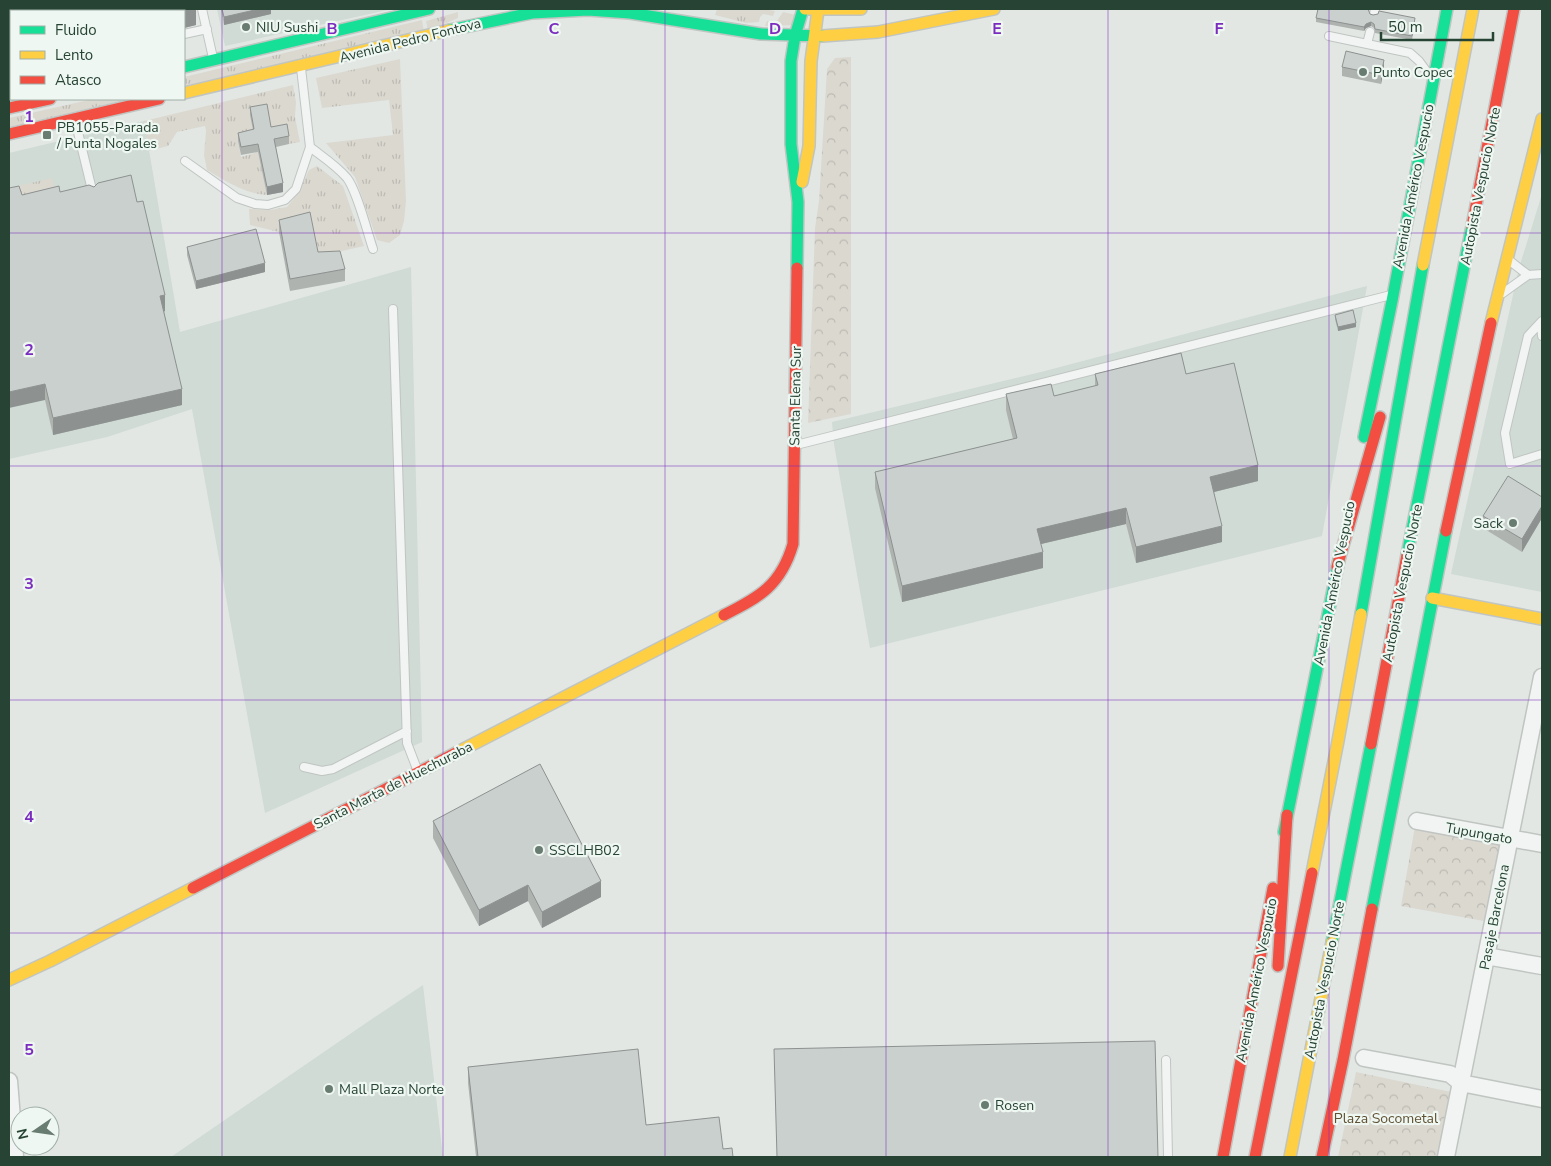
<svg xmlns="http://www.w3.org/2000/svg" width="1551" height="1166" font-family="'Nunito Sans',sans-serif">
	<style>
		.built { fill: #cfdbd4 }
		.grass { fill: url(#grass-tufts) }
		.forest { fill: url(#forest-crowns) }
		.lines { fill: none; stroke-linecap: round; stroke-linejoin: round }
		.lane-casing { stroke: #c0c5c2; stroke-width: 10 }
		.street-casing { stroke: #c0c5c2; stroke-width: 19 }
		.fast-casing { stroke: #c0c5c2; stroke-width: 14 }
		.slow-casing { stroke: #c0c5c2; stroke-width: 14 }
		.jam-casing { stroke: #c0c5c2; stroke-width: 14 }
		.lane { stroke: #f1f4f2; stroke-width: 8 }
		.street { stroke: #f1f4f2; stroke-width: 16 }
		.fast { stroke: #16e098; stroke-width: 11 }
		.slow { stroke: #ffcf43; stroke-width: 11 }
		.jam { stroke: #f24e42; stroke-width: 11 }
		.wall { fill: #aeb3b0 }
		.shaded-wall { fill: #8d9290 }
		.building { fill: #cad0cd; stroke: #8d9290 }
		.grid { fill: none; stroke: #7b2cbf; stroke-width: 1; stroke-opacity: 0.55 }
		.poi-dot { fill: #687c72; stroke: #eff7f2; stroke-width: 2 }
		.labels { text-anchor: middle; stroke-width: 4.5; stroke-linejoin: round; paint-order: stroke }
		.poi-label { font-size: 14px; fill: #264334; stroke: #eff7f2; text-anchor: start }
		.street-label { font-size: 14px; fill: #264334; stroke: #eff7f2 }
		.park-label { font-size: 14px; fill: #605032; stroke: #eff7f2 }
		.grid-label { font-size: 16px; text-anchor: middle; font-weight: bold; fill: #7b2cbf; stroke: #eff7f2; stroke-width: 4.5; stroke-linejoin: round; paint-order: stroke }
	</style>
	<defs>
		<pattern id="grass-tufts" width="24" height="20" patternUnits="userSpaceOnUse" patternTransform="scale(1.25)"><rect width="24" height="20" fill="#dbd8d0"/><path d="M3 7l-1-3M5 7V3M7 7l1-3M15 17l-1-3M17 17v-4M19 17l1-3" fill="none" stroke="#bcbbb3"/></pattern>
		<pattern id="forest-crowns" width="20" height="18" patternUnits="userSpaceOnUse" patternTransform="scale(1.25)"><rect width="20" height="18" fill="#dbd8d0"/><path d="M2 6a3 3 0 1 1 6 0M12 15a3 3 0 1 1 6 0" fill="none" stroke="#bcbbb3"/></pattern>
	</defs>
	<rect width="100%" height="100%" fill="#e2e7e4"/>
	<path class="built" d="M217 9H392L225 46Z
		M144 121 180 332 411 267 422 742 265 813 192 409 107 437 9 459V153Z
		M1542 194V592L1451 574 1519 268Z
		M1367 286 1322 536 870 648 834 444 832 422 1045 371Z
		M423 985 443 1157H171L369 1021Z"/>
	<path class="grass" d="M717 9H763L775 11 773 16 763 14 760 17 759 22 746 23 715 15Z
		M458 12V18L428 31 426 21Z
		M783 12 796 15 798 25 765 26 767 21H777Z
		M422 20 424 32 184 86V77Z
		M400 59 406 201 404 221 400 235 389 243 377 240 355 177 326 143 393 135 389 100 322 108 316 78Z
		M293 85 296 102 295 117 300 142 289 144 286 132 238 141 241 157 258 152 267 195C245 194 226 181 207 170L204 155 206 131 205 126 177 132 168 146 148 151 144 121Z
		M93 99H129L9 127V118Z
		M317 166 343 186 364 246 338 252 318 264 310 224 279 232 250 225 249 209 270 210 287 207 299 192 309 170Z
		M52 178 59 202 9 204V188Z"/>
	<path class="forest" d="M851 57V414L808 423 815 228 819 201 827 69 835 58Z
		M1415 826 1504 842 1489 922 1401 906Z
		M1356 1072 1456 1093 1443 1157H1338Z"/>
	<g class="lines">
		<g class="lane-casing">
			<path id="lane" d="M202 9 213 58
				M1374 14 1375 9
				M184 34 207 29
				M1329 36 1410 53 1419 61 1430 76
				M1367 44 1370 32
				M9 75H11
				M75 120 93 194
				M310 147C323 157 337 166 347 178 357 191 367 231 373 249
				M185 161 237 198 255 204 268 205 285 200 296 189 310 147 301 68
				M1510 261 1528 275
				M1503 293 1528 275 1542 274
				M393 309 407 743 417 769
				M1542 321 1528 336 1505 433 1510 464 1542 454
				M1541 323 1542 336
				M796 445 1391 295
				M304 767 322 771 333 769 407 731
				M1166 1060 1168 1157"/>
		</g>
		<g class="street-casing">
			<path id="street" d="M1417 821 1542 844
				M1486 956 1542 966
				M1364 1058 1450 1074 1461 1083 1542 1099
				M9 1081 15 1157
				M1446 1157 1542 677"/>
		</g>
		<g class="fast-casing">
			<path id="fast" d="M450 30 532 13 588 10 630 13 761 34 822 36
				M184 67 429 9
				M797 268 798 202 791 144V61L795 36 803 9
				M1364 437 1392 301 1447 9
				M1407 555 1472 226
				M1361 614 1423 265
				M1284 832 1341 550
				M1372 909 1446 531
				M1332 942 1371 744"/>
		</g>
		<g class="slow-casing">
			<path id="slow" d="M805 9H861
				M822 36 878 32 994 9
				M184 93 450 30
				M802 182 809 146 811 61 818 10
				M1423 265 1473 9
				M1491 323 1542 119
				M1432 598 1542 619
				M456 753 724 615
				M1312 873 1338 741 1361 614
				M9 980 50 961 193 888
				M1290 1157 1332 942"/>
		</g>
		<g class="jam-casing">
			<path id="jam" d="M9 108 50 99
				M9 134 159 99
				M1472 226 1514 9
				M1446 531 1491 323
				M1337 567 1380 417
				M724 615C760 597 781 585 793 544L797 268
				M1371 744 1407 555
				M193 888 456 753
				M1278 966 1287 815
				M1223 1157 1273 888
				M1255 1157 1312 873
				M1322 1157 1343 1060 1372 909"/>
		</g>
		<use href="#lane" class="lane"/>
		<use href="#street" class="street"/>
		<use href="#fast" class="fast"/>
		<use href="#slow" class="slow"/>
		<use href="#jam" class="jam"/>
	</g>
	<path class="wall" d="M9 9H196V25L184 28V11H11V70H9Z
		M221 9H271V14L224 25Z
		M1370 14 1373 15 1415 22 1412 40 1375 33 1374 28 1371 26 1366 28 1364 31 1316 22V18Z
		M1342 67 1384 68 1381 84 1342 76Z
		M250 107 271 127 289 136V144L276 147 283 192 267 195 258 152 241 155 238 141V133L253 130 250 115Z
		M60 192 165 311 164 312 182 405 53 435 45 400 22 195Z
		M279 220 318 252 345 269V281L290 291 279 232Z
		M187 247 265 272 196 289 187 255Z
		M1335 315 1356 327 1338 331 1335 319Z
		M1095 374H1186L1258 481 1214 492 1222 542 1136 563 1126 524 1041 544 1043 568 902 602 875 488V472L1013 439 1006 410V394L1054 396 1095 386Z
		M1542 506V518L1522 552 1483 528V516Z
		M433 821 601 897 542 928 528 901 479 926 433 838Z
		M468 1067 646 1125 723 1149 733 1157H476L468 1083Z"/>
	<path class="shaded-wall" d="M132 9H153V11H124Z
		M164 9H196V25L184 28V11H155Z
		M259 9H271V14L224 25V17Z
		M1371 22V26L1366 28 1364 31V27L1366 24Z
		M9 46H11V69L9 70Z
		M1384 60V68L1381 84V75Z
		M283 183V192L267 195V187Z
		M265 263V272L196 289V281Z
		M165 295V311L160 312V296Z
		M1356 323V327L1338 331V327Z
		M45 384V400L9 408V392Z
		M182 389V405L53 435V418Z
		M1258 465V481L1210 493V477Z
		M1542 506V518L1522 552V539Z
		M1126 508V524L1037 545V529Z
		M1222 526V542L1136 563V547Z
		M1043 552V568L902 602V586Z
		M601 881V897L542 928V912Z
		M528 885V901L479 926V910Z"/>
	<path class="building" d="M9 9H132L124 11H11V46H9Z
		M154 9H164L155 11Z
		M222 9H259L224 17Z
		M1318 9H1368L1370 14 1373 15 1378 14 1379 11 1415 18 1412 36 1375 29 1374 24 1371 22 1366 24 1364 27 1316 18Z
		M1346 51 1384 60 1381 75 1342 67Z
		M267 104 271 127 287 124 289 136 274 139 283 183 267 187 258 144 241 147 238 133 254 129 250 107Z
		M131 175 137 202 143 201 165 295 160 296 182 389 53 418 45 384 9 392V188L19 186 22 195 59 186 60 192 89 185 94 187 98 183Z
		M310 212 318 252 340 251 345 269 290 279 279 220Z
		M256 229 265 263 196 281 187 247Z
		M1353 310 1356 323 1338 327 1335 315Z
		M1181 353 1186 374 1234 363 1258 465 1210 477 1222 526 1136 547 1126 508 1037 529 1043 552 902 586 875 472 1017 438 1006 394 1051 384 1054 396 1098 385 1095 374Z
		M1508 476 1542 497V506L1522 539 1483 516Z
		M540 764 601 881 542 912 528 885 479 910 433 821Z
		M1155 1041 1158 1157H777L774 1049Z
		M638 1049 646 1125 719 1117 723 1149 732 1148 733 1157H478L468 1067Z"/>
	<path class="grid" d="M222 9V1157M443 9V1157M665 9V1157M886 9V1157M1108 9V1157M1329 9V1157M9 233H1542M9 466H1542M9 700H1542M9 933H1542"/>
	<g class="poi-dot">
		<circle cx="246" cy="27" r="5"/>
		<circle cx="1363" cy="72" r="5"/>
		<rect x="42" y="130" width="10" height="10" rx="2.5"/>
		<circle cx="1513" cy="523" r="5"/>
		<circle cx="539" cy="850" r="5"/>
		<circle cx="329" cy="1089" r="5"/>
		<circle cx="985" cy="1105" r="5"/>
	</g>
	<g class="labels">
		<g class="poi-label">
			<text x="256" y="32">NIU Sushi</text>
			<text x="1373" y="77">Punto Copec</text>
			<text x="57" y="132">PB1055-Parada<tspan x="57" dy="16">/ Punta Nogales</tspan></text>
			<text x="1503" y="528" text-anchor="end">Sack</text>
			<text x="549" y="855">SSCLHB02</text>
			<text x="339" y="1094">Mall Plaza Norte</text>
			<text x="995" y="1110">Rosen</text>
		</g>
		<g class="street-label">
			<text transform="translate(410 40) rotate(-14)" y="5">Avenida Pedro Fontova</text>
			<text transform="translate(1413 186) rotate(-79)" y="5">Avenida Américo Vespucio</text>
			<text transform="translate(1480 186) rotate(-79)" y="5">Autopista Vespucio Norte</text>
			<text transform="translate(795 396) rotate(-89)" y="5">Santa Elena Sur</text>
			<text transform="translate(1334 583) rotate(-79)" y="5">Avenida Américo Vespucio</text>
			<text transform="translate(1402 583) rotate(-79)" y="5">Autopista Vespucio Norte</text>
			<text transform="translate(393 785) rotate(-27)" y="5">Santa Marta de Huechuraba</text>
			<text transform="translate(1479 833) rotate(10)" y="5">Tupungato</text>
			<text transform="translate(1494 917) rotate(-79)" y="5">Pasaje Barcelona</text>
			<text transform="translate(1256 980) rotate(-79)" y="5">Avenida Américo Vespucio</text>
			<text transform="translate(1324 980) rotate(-79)" y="5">Autopista Vespucio Norte</text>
		</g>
		<g class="park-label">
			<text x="1386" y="1123">Plaza Socometal</text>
		</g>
	</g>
	<g class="grid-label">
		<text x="332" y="34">B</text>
		<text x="554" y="34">C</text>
		<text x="775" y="34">D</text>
		<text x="997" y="34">E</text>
		<text x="1219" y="34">F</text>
		<text x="29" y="122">1</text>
		<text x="29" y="355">2</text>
		<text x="29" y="589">3</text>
		<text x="29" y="822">4</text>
		<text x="29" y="1055">5</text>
	</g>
	<rect width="1551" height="1166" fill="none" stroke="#264334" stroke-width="20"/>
	<rect x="10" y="10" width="175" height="90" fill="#eff7f2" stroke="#9fafa6"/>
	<rect x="20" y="26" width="25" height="8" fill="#16e098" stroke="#9fafa6"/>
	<text x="55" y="35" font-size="15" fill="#264334">Fluido</text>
	<rect x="20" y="51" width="25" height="8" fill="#ffcf43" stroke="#9fafa6"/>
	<text x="55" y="60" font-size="15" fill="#264334">Lento</text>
	<rect x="20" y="76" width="25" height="8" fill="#f24e42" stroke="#9fafa6"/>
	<text x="55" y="85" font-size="15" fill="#264334">Atasco</text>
	<g transform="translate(35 1131) rotate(257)"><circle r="24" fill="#eff7f2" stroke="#9fafa6"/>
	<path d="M0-4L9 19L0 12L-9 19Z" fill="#687c72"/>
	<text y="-8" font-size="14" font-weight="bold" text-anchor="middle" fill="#264334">N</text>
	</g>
	<path d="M1381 32v8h112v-8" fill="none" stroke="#264334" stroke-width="2.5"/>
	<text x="1388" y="32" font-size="15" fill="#264334" stroke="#eff7f2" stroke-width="4" paint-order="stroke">50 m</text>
</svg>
